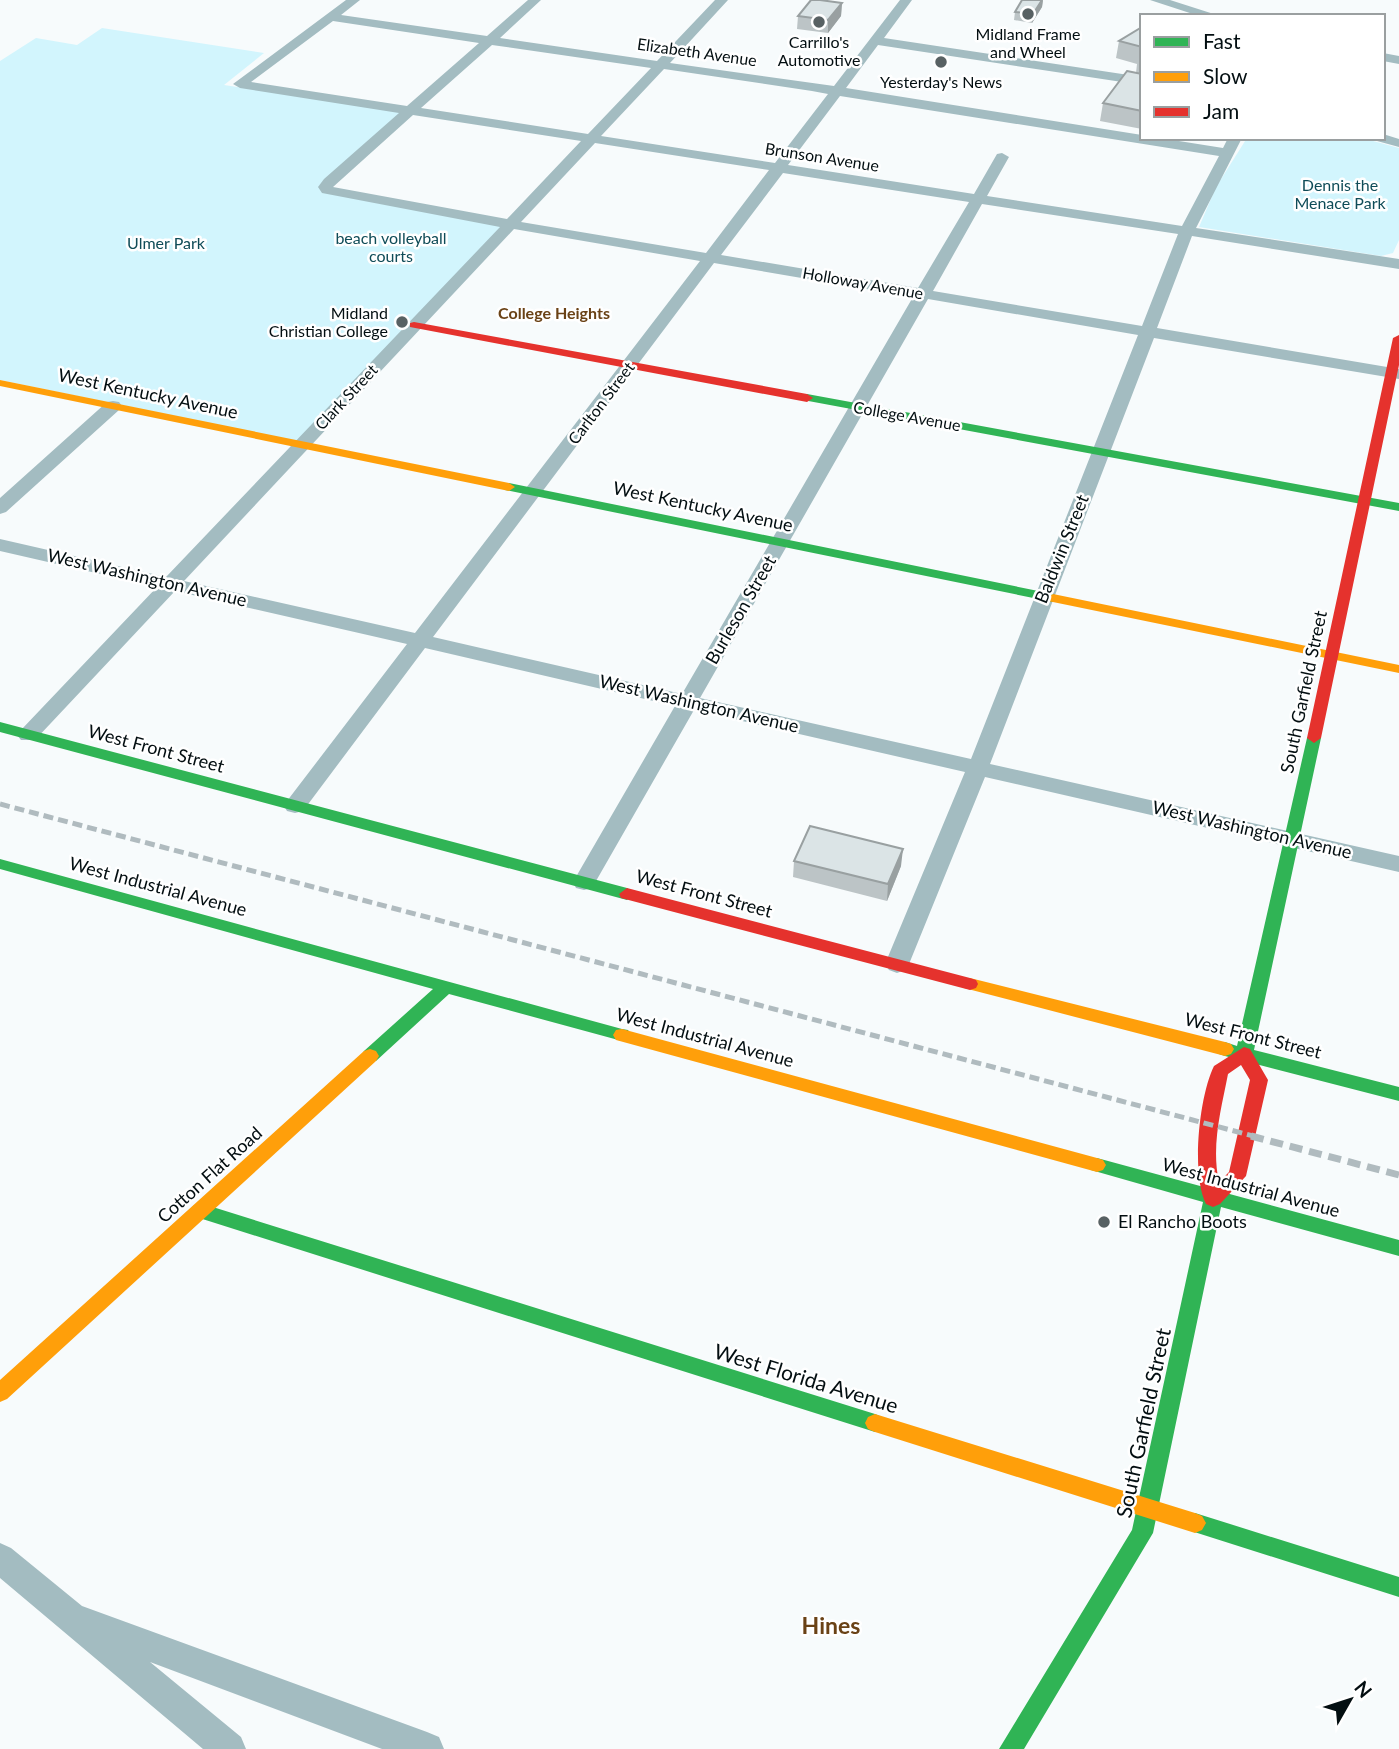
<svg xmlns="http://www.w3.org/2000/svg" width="1399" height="1749" font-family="Lato,sans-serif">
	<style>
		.green { fill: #d2f5fd }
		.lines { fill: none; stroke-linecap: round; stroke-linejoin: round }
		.street { fill: #a3bcc1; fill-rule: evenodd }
		.fast { fill: #30b455; fill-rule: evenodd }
		.slow { fill: #ff9f0a; fill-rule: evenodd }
		.jam { fill: #e5322d; fill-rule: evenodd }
		.rail-far1 { stroke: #b0bbbf; stroke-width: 5; stroke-dasharray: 10 5; stroke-linecap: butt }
		.rail { stroke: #b0bbbf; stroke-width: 7; stroke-dasharray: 13 7; stroke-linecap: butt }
		.wall { fill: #bcc4c6 }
		.shaded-wall { fill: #99a0a1 }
		.building { fill: #dbe4e6; stroke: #99a0a1; stroke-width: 2 }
		.poi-dot { fill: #586163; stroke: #fff; stroke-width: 2.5 }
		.labels { text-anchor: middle; stroke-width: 5; stroke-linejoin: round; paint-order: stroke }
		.far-poi-label { font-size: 16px; fill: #030e11; stroke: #fff }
		.far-street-label { font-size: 16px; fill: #030e11; stroke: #fff }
		.far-park-label { font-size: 16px; fill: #0f4c58; stroke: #fff }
		.far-neighbourhood-label { font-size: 16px; font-weight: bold; fill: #6a4216; stroke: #fff }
		.street-label { font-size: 18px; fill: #030e11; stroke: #fff }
		.poi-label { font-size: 18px; fill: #030e11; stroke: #fff; text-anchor: start }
		.near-street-label { font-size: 21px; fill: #030e11; stroke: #fff }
		.near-neighbourhood-label { font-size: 23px; font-weight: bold; fill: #6a4216; stroke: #fff }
	</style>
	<rect width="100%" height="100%" fill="#f7fbfc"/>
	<path class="green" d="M102 28 264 53 224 85 402 111 324 186 506 225 301 442 0 380V61L36 38 77 45Z
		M1247 138H1362L1399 148V240L1393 253 1381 256 1199 227 1216 187Z"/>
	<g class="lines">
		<path class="street" d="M346 0H360L341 15 487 36 528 0H541L500 38 657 61 715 0H728L670 63 834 86 900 0H912L884 38 1142 77V85L878 45 846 88 1142 135V138H1160L1223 148 1228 138H1242L1196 228 1399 259V269L1192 236 1157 328 1399 369V379L1154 338 990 764 1399 856V872L985 777 909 964 905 970 897 973 889 970 885 964 965 772 694 710 592 888 584 890 576 888 573 882 675 706 425 648 303 811 295 813 287 811 284 806 287 801 407 644 175 591 35 740H21L17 735 21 730 157 587 0 551V539L166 577 500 227 322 193 318 187 324 179 399 113 240 88 233 84ZM333 21 479 43 407 106 251 82ZM492 45 651 68 588 134 421 108ZM664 69 812 91 828 94 775 163 601 136ZM840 96 1219 156 1182 226 987 196 1009 157 1002 153 997 154 974 194 788 165ZM413 115 581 141 507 219 333 187ZM595 143 769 170 706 253 521 222ZM783 173 969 202 918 288 721 255ZM982 204 1178 234 1142 326 933 291ZM514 229 700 261 415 633 184 581ZM714 263 913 297 682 694 433 637ZM928 299 1138 335 971 759 700 698Z
			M1150 0H1170L1220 16H1199Z
			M1383 53 1399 56V64L1383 61Z
			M1383 134 1399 139V147L1377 141 1375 138H1383Z
			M113 401 119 402 122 406 119 410 6 512 0 514V498L107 402Z
			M0 1543 11 1548 82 1606 427 1732 439 1737 444 1749H382L150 1662 241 1737 246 1749H203L0 1578Z"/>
		<path class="fast" d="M807 394 1399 503V511L803 400V396Z
			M509 483 1053 594 1060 598 1053 602 505 490 503 487Z
			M0 722 627 888 635 894 627 900 0 732Z
			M1314 733 1321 738 1254 1050 1399 1087V1101L1225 1056 1219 1054 1216 1049 1219 1044 1225 1042 1237 1046 1307 738Z
			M0 859 622 1029 628 1030 631 1035 628 1040 622 1041 449 994 376 1061H364L361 1056 364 1051 433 989 0 869Z
			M1097 1158 1399 1240V1256L1221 1207 1153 1533 1024 1749H999L1132 1530 1203 1202 1091 1170 1088 1165 1091 1160Z
			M200 1203 875 1414 882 1417 885 1423 882 1429 875 1432 193 1216 191 1211 193 1206Z
			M1195 1513 1399 1577V1597L1188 1530 1184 1523 1188 1516Z"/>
		<path class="slow" d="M0 380 509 483 515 487 509 491 0 386Z
			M1053 594 1399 665V673L1048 601 1046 598Z
			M970 978 1225 1042 1231 1044 1234 1049 1231 1054 1225 1056 964 988 962 984 964 980Z
			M622 1029 1097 1158 1103 1160 1106 1165 1103 1170 1097 1172 616 1040 613 1035 616 1030Z
			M370 1049 376 1051 379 1056 376 1061 7 1399 0 1402V1380L364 1051Z
			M875 1414 1195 1513 1202 1516 1206 1523 1202 1530 1195 1533 875 1432 868 1429 865 1423 868 1417Z"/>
		<path class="jam" d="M414 322 807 394 813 398 807 402 410 327V323Z
			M1399 335V365L1321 738 1314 743 1307 738 1393 338Z
			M627 888 970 978 976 980 978 984 976 988 970 990 621 898 619 894Z
			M1244 1047 1250 1049 1268 1080 1246 1176 1220 1204 1213 1207 1206 1204C1191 1175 1199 1096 1214 1066ZM1241 1065 1250 1080 1229 1172 1219 1182C1211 1146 1221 1110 1228 1074Z"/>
		<path class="rail-far1" d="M0 804 1257 1137"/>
		<path class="rail" d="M1251 1136 1399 1175"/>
	</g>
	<path class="wall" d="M1043 0 1042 7 1032 23 1014 20 1015 12Z
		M842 3 841 16 828 33 797 29 798 16Z
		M1142 27V129L1100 121 1103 103 1136 73 1137 64 1116 58 1119 41Z
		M794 861 901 866 887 901 793 877Z"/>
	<path class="shaded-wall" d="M1043 0 1042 7 1032 23 1033 14Z
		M842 3 841 16 828 33V20Z
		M903 849 901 866 887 901 888 884Z"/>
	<path class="building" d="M811 0H820L842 3 828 20 798 16Z
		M1022 0H1042L1033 14 1015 12Z
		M1142 27V47L1119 41Z
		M1127 71 1142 74V111L1103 103Z
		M810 826 903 849 888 884 794 861Z"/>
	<g class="poi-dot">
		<circle cx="1028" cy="14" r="7"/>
		<circle cx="819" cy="22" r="7"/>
		<circle cx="941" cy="62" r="7"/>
		<circle cx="402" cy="322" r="7"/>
		<circle cx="1104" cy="1222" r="7"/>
	</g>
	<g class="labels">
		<g class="far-poi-label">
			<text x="1028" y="40">Midland Frame<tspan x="1028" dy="18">and Wheel</tspan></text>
			<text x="819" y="48">Carrillo's<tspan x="819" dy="18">Automotive</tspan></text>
			<text x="941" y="88">Yesterday's News</text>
			<text x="388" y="319" text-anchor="end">Midland<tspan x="388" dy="18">Christian College</tspan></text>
		</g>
		<g class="far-street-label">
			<text transform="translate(697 52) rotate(8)" y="6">Elizabeth Avenue</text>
			<text transform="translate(822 157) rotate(9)" y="6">Brunson Avenue</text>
			<text transform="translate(863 283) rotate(10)" y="6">Holloway Avenue</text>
			<text transform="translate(346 397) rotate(-47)" y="6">Clark Street</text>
			<text transform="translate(601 403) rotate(-53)" y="6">Carlton Street</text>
			<text transform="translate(907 416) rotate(10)" y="6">College Avenue</text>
		</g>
		<g class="far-park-label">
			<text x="1340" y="191">Dennis the<tspan x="1340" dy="18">Menace Park</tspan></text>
			<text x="391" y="244">beach volleyball<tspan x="391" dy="18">courts</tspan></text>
			<text x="166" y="249">Ulmer Park</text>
		</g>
		<g class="far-neighbourhood-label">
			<text x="554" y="319">College Heights</text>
		</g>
		<g class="street-label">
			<text transform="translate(148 394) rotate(12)" y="6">West Kentucky Avenue</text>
			<text transform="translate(703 507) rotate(12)" y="6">West Kentucky Avenue</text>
			<text transform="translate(1062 549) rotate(-68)" y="6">Baldwin Street</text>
			<text transform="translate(147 578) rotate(13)" y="6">West Washington Avenue</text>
			<text transform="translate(741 610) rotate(-60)" y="6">Burleson Street</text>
			<text transform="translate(1304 692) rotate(-78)" y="6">South Garfield Street</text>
			<text transform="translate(699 704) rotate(13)" y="6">West Washington Avenue</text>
			<text transform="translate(156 749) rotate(15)" y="6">West Front Street</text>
			<text transform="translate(1252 830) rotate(13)" y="6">West Washington Avenue</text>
			<text transform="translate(158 887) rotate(15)" y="6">West Industrial Avenue</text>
			<text transform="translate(704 894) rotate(15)" y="6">West Front Street</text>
			<text transform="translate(1253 1036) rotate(14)" y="6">West Front Street</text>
			<text transform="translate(705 1038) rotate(15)" y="6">West Industrial Avenue</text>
			<text transform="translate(210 1175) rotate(-42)" y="6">Cotton Flat Road</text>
			<text transform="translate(1251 1188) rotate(15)" y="6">West Industrial Avenue</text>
		</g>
		<g class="poi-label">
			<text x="1118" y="1228">El Rancho Boots</text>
		</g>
		<g class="near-street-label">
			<text transform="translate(806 1379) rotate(17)" y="7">West Florida Avenue</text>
			<text transform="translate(1144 1423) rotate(-78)" y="7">South Garfield Street</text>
		</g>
		<g class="near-neighbourhood-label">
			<text x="831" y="1634">Hines</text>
		</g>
	</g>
	<rect x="1140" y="14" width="245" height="126" fill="#ffffff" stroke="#9a9fa0" stroke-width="2"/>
	<rect x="1154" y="37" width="35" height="10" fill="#30b455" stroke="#9a9fa0" stroke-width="2"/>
	<text x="1203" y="49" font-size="21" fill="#030e11">Fast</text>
	<rect x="1154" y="72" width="35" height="10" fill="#ff9f0a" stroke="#9a9fa0" stroke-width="2"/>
	<text x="1203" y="84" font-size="21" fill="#030e11">Slow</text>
	<rect x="1154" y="107" width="35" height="10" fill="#e5322d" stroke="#9a9fa0" stroke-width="2"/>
	<text x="1203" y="119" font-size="21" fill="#030e11">Jam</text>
	<g transform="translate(1350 1700) rotate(51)" stroke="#ffffff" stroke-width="5" paint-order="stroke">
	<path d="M0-5L12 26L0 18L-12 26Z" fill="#030e11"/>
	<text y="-10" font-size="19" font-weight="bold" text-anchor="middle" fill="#030e11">N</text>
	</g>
</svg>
